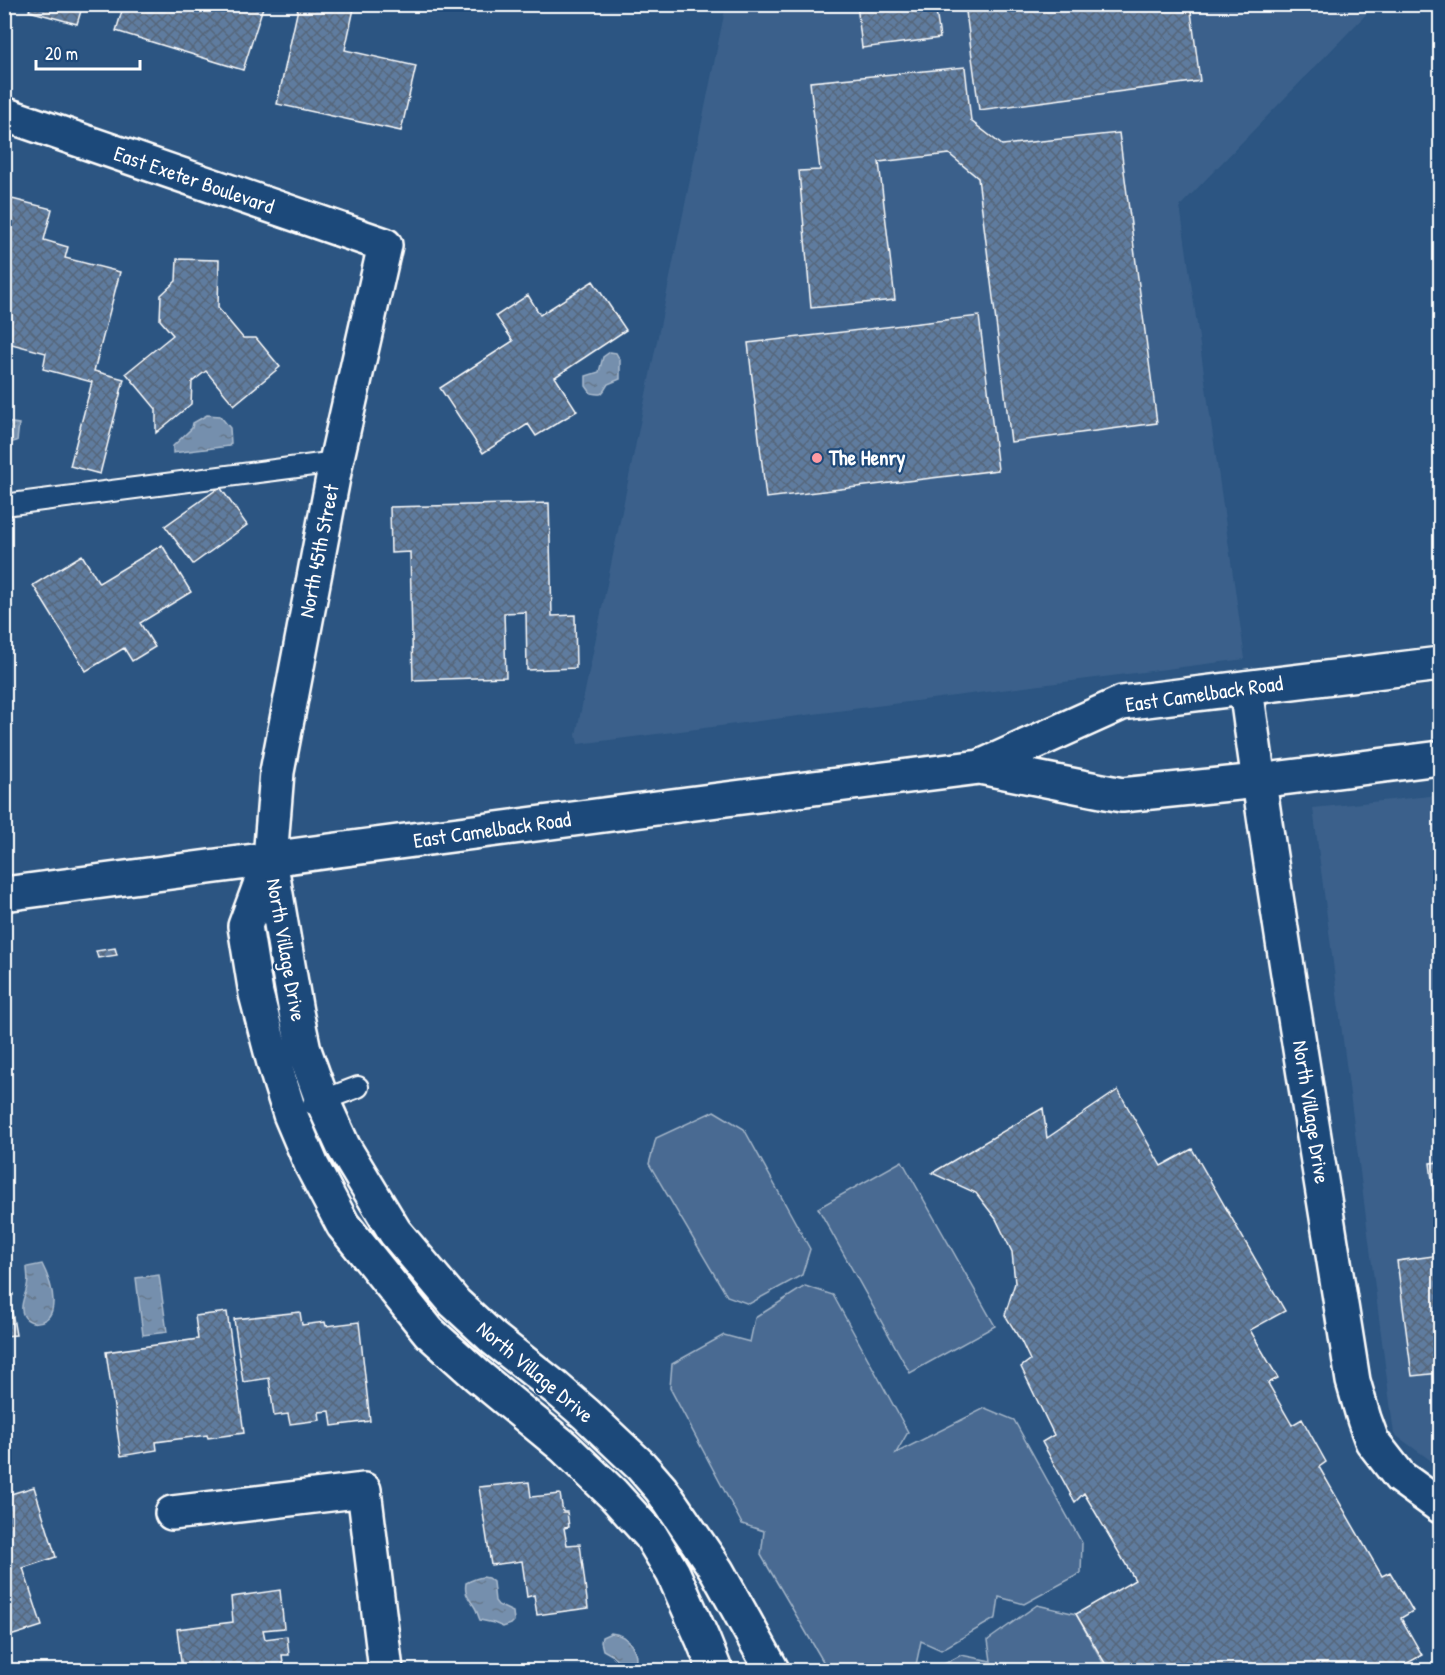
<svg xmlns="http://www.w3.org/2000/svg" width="1445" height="1675" font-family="'Patrick Hand',sans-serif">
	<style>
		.built { fill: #3b618b }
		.pitch { fill: #486b92; stroke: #a4b5c8; stroke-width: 1.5 }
		.water { fill: url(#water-ripples); stroke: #acbcce; stroke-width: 1.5 }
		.building { fill: url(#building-cross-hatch); stroke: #fff; stroke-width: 1.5 }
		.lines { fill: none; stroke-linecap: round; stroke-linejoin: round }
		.service-casing { stroke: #fff; stroke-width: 24 }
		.minor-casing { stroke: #fff; stroke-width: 38 }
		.primary-casing { stroke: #fff; stroke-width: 38 }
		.service { stroke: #1f4a7a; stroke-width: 20 }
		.minor { stroke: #1f4a7a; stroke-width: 33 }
		.primary { stroke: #1f4a7a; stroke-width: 33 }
		.poi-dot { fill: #ff9aa2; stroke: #1f4a7a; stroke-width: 2 }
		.labels { text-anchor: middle; stroke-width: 4.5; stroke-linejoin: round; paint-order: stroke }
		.street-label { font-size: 21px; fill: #fff; stroke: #1f4a7a }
		.poi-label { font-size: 21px; font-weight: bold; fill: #fff; stroke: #1f4a7a; text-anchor: start }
	</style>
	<defs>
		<pattern id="water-ripples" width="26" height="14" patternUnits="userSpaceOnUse" patternTransform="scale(1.5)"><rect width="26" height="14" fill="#748fad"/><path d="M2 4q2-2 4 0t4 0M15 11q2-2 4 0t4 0" fill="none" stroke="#66788b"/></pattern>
		<pattern id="building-cross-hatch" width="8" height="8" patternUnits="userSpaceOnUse" patternTransform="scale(1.5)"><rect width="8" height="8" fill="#5e7c9f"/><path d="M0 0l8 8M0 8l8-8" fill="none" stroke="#56667a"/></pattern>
	</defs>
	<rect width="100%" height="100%" fill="#2c5582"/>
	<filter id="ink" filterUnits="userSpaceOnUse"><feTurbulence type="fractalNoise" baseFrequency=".0167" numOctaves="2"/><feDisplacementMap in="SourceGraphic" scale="12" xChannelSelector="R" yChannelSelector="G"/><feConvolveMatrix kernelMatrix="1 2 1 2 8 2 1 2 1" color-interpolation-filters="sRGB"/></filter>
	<g filter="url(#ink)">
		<path class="built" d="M726 5H1375L1180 206 1245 659 578 744 576 735Z
			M1440 795V1467L1394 1434 1313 808Z"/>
		<path class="pitch" d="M714 1111 744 1129 810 1249 802 1275 749 1304 727 1296 649 1164 656 1138Z
			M902 1161 995 1326 910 1373 818 1208Z
			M805 1286 833 1295 908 1432 896 1453 985 1408 1014 1420 1082 1543 1081 1573 1024 1604 999 1597 996 1618 941 1650 921 1641 916 1665 903 1670H828L761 1555 764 1531 742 1524 670 1388 672 1364 724 1335 750 1342 755 1318Z
			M1037 1605 1076 1614 1107 1670H933L961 1655 991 1661 988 1640Z"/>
		<path class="water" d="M610 352 616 353 620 360V379L608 384C602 393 604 396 591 393L586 386V376L599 372 603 357Z
			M207 415 220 416 230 428 231 443 229 446 173 453V446L192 428 193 423Z
			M5 422 19 424 17 441 5 444Z
			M42 1264C49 1278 56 1295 52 1310 48 1326 24 1327 22 1310 21 1302 26 1294 27 1286 29 1280 27 1273 27 1267Z
			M159 1275 167 1332 143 1335 136 1278Z
			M483 1577 488 1578 493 1582 495 1601 498 1605 513 1612 514 1621 511 1624 503 1627 494 1623 480 1620C478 1616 477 1610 474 1606 469 1598 464 1595 466 1583 472 1580 476 1578 483 1577Z
			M611 1633C628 1634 643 1654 632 1670H615L614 1668 617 1665V1660L612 1655 603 1650 601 1642 602 1637Z"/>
		<path class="building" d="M31 4H83L77 24 29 11Z
			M124 4H264L243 70 116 31Z
			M299 4H355L345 50 416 66 401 131 277 104Z
			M857 4H935L940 38 862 48Z
			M965 4H1190L1200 81 979 110Z
			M965 67 971 121 1002 145 1119 133 1157 423 1011 442 978 178 949 154 879 162 895 300 811 308 799 171 820 170 810 82Z
			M4 197 52 209 44 240 68 247 65 258 120 272 94 371 124 379 100 474 70 466 92 382 43 369 46 353 4 342Z
			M177 259 219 260 218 308 243 338H256L280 367 234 405 206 371 192 382 191 404 156 433V409L126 373 173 335 160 320 161 295 176 281Z
			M593 281 626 330 555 377 577 411 536 436 528 424 483 453 440 388 513 341 496 316 528 295 540 315Z
			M979 316 998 470 766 498 748 343Z
			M220 487 247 525 193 564 165 526Z
			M549 503 552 616 575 615 576 668 527 670 526 612 504 613 506 677 413 680 410 552 391 553 390 507Z
			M162 545 191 592 140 623 155 647 132 661 124 648 86 671 33 585 82 555 99 583Z
			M115 948 117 955 98 958 96 951Z
			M1118 1090 1161 1166 1192 1149 1285 1311 1250 1330 1278 1378 1268 1383 1292 1425 1302 1419 1326 1462 1319 1467 1382 1576 1390 1572 1413 1611 1401 1618 1422 1655 1395 1670H1109L1076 1614 1135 1580 1084 1493 1075 1502 1042 1442 1054 1435 1021 1367 1030 1360 1021 1341 1005 1315 1015 1283 1012 1252 996 1219 976 1193 932 1173 1043 1108 1047 1138Z
			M1440 1162V1245L1430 1163Z
			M4 1255H7L13 1295H9L16 1335 4 1336Z
			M1440 1255V1373L1412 1376 1397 1261Z
			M227 1312 244 1433 208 1438 207 1435 156 1442 157 1450 121 1456 106 1352 198 1339 195 1316Z
			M300 1312 302 1325 325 1322 326 1326 359 1322 370 1421 332 1426 330 1411 319 1412 320 1420 290 1424 288 1414 274 1416 269 1378 243 1382 234 1319Z
			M529 1482 531 1497 560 1494 563 1512H567L569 1527 564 1528 567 1545 580 1544 588 1608 537 1615 534 1595 527 1597 522 1561 491 1565 479 1487Z
			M34 1487 56 1557 23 1568 42 1626 4 1638V1496Z
			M280 1590 284 1628 263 1630 265 1639 287 1636 289 1655H282L284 1670H182L177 1629 233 1622 231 1597Z"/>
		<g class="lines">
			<g class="service-casing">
				<path id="service" d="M4 505 336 462
					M313 1104 358 1087"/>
			</g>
			<g class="minor-casing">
				<path id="minor" d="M4 114 385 245 336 462 277 772 270 859 296 1012 304 1050 322 1100 343 1146 395 1232 455 1303 494 1339 556 1388 586 1414 641 1466 661 1489 717 1571 772 1670
					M1246 688C1277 919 1317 1150 1353 1381L1364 1419 1372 1441 1400 1477 1440 1506
					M269 861 245 926 256 994 274 1063 290 1114 312 1166 343 1225 429 1332 478 1376 564 1447 613 1494 651 1536 673 1573 703 1640 715 1670
					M172 1513 364 1490 386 1670"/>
			</g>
			<g class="primary-casing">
				<path id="primary" d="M980 767 1122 795 1258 781 1440 758
					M4 894 687 804 980 767 1122 703 1440 664"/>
			</g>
			<use href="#service" class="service"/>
			<use href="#minor" class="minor"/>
			<use href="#primary" class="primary"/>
		</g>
	</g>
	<circle class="poi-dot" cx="817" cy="458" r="6"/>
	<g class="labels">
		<g class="street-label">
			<text transform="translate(194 180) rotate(19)" y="7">East Exeter Boulevard</text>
			<text transform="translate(319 551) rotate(-79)" y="7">North 45th Street</text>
			<text transform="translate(1204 694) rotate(-8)" y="7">East Camelback Road</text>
			<text transform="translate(492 830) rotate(-8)" y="7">East Camelback Road</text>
			<text transform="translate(286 950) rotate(80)" y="7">North Village Drive</text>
			<text transform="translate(1311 1112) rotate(81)" y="7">North Village Drive</text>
			<text transform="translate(535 1372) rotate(40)" y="7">North Village Drive</text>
		</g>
		<g class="poi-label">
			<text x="829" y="465">The Henry</text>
		</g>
	</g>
	<rect width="1445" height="1675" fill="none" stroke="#1f4a7a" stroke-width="24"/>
	<rect x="12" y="12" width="1421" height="1651" fill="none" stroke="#fff" stroke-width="2" filter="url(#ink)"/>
	<path d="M36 60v9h104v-9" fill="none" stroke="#ffffff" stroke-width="3"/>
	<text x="45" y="60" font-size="18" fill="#ffffff" stroke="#1f4a7a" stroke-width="4.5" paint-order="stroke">20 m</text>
</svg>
